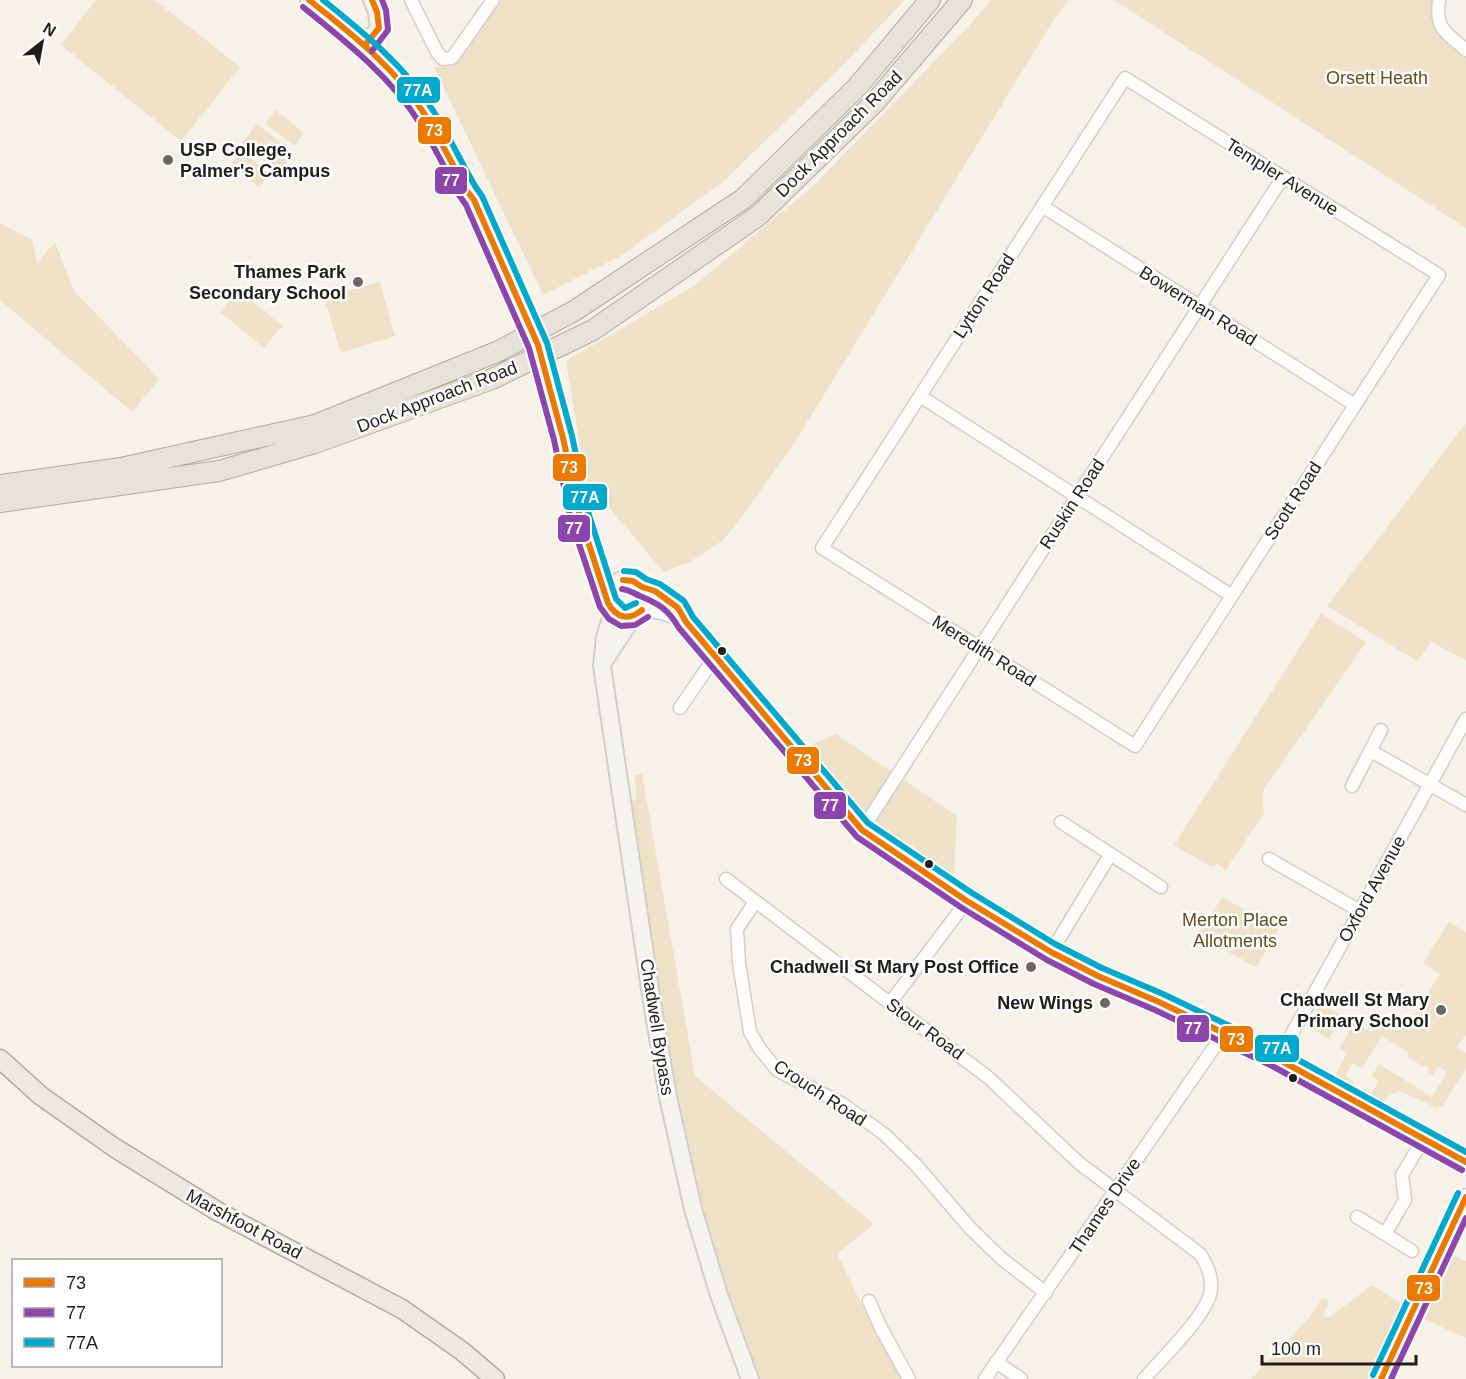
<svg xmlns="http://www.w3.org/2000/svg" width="1466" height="1379" font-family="Helvetica,sans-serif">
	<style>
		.green { fill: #eee1c7; fill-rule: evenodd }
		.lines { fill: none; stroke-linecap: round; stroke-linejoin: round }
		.minor-casing { stroke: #d2cec8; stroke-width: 15 }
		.tertiary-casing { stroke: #d2cec8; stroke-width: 18 }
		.secondary-casing { stroke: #d2cec8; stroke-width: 20 }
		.primary-casing { stroke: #b1aa9d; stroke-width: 21 }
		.trunk-casing { stroke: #b1aa9d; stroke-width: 22 }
		.minor { stroke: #fefdfc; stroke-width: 12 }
		.tertiary { stroke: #fefdfc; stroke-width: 15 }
		.secondary { stroke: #f5f3ef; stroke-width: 16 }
		.primary { stroke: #ede9e2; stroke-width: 18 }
		.trunk { stroke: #e7e2da; stroke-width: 20 }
		.secondary-bridge-casing { stroke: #d2cec8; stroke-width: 20; stroke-linecap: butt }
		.secondary-bridge { stroke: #f5f3ef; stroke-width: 16 }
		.bus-1-casing { stroke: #fff; stroke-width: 10 }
		.bus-2-casing { stroke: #fff; stroke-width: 10 }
		.bus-3-casing { stroke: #fff; stroke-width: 10 }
		.bus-1 { stroke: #ee7900; stroke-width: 6 }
		.bus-2 { stroke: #8e44ad; stroke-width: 6 }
		.bus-3 { stroke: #00a9ce; stroke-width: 6 }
		.poi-dot { fill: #6b6862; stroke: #fff; stroke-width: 2 }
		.bus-dot { fill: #201e19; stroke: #fff; stroke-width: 2 }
		.labels { text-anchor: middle; stroke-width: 5; stroke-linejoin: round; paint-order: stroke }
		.park-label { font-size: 18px; fill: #644d1a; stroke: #fff }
		.street-label { font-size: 18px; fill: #201e19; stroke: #fff }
		.poi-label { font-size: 18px; font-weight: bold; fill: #201e19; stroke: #fff; text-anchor: end }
		.line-badge { stroke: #fff; stroke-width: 2 }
		.badge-label { font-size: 16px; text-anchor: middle; font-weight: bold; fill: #fff }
	</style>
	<rect width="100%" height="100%" fill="#f6f2ea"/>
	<path class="green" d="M96 0H155L240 67 181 141 61 45Z
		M502 0H905L832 76 724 181 622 255 543 295 434 67 453 66Z
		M991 0H1068L1053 21 795 442 735 526 722 541 690 562 664 572 586 481 566 361 694 286 814 185 968 27Z
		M1114 0H1437L1440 33 1466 56V228Z
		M276 110 304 133 294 146 265 123Z
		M257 124 294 154 278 173 242 143Z
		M241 151 270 174 259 187 231 164Z
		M0 223 32 240 37 263 55 242 74 291 159 379 132 412 0 300Z
		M380 282 395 336 341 353 324 297Z
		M239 290 282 326 264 348 220 312Z
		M1466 423V660L1431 642 1417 661 1327 606Z
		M1321 614 1366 642 1264 789 1262 798 1264 813 1226 870 1217 864 1211 867 1174 845Z
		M836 734 957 816 953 892 862 830 794 752Z
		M642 774 695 1076 874 1224 837 1254 866 1313 906 1379H759L700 1209 676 1097 659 1001 632 800 636 799 635 775Z
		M1222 897 1279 929 1256 967 1203 938 1200 932Z
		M1449 922 1466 932V1035L1456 1047 1466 1053V1069L1443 1105 1437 1108 1400 1091 1388 1096 1380 1106 1333 1079 1347 1053 1340 1048 1351 1028 1339 1021 1329 1039 1308 1026 1320 1003 1371 1032 1383 1018 1402 1027 1408 1024 1440 974 1423 963ZM1382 1036 1409 1053 1407 1056 1423 1067 1425 1065 1429 1068 1427 1071 1433 1075 1438 1066 1447 1072 1432 1097 1379 1064 1372 1076 1379 1081 1371 1093 1364 1089 1362 1091 1352 1085 1354 1082 1345 1076 1353 1063 1362 1068Z
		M1450 1255 1466 1261V1338L1424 1319Z
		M1372 1285 1405 1306 1368 1379H1251L1309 1318 1322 1298 1329 1300 1323 1317H1330Z"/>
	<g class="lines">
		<g class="minor-casing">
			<path id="minor" d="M411 0 437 52 443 59 452 58 493 0
				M1439 0C1435 30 1446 32 1466 50
				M1125 78 1439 275 1135 746 822 548Z
				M1042 206 1355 405
				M920 396 1232 596
				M642 587C662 593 675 604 686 622L785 741 862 830 967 901 1051 952 1098 976 1159 1002 1278 1059 1466 1162
				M642 610 662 613 686 622
				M680 708 710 664 716 658
				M1371 751 1466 805
				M1352 786 1381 730
				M1061 822 1161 887
				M862 830 1283 177
				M1269 859 1360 911
				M726 879 989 1078 1079 1163 1200 1254C1207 1265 1212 1275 1211 1289 1209 1314 1161 1359 1144 1379
				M755 902 737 929 739 963 750 1032 760 1049 777 1070 844 1105 884 1134 915 1164 970 1228 1002 1259 1046 1293
				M1051 952 1110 855
				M890 1003 967 901
				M1278 1059 1466 719
				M1357 1217 1385 1234
				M1412 1251 1385 1234 1405 1200 1402 1175 1423 1140
				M869 1301 881 1328 909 1379
				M996 1362 1021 1379
				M985 1379 1224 1033"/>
		</g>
		<g class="tertiary-casing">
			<path id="tertiary" d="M1381 1379 1466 1197"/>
		</g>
		<g class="secondary-casing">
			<path id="secondary" d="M309 0 365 45 405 89 426 116 467 191 474 200 520 299
				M365 45 379 28 377 12 372 0
				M551 390 580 517 610 607 622 617C641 620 651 602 642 587L628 579C616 580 610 587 608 598
				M613 612 605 637 602 666 652 1002 668 1097 693 1209 719 1295 750 1379
				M604 661 633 617"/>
		</g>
		<g class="primary-casing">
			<path id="primary" d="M0 1059 41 1096 115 1148 217 1211 402 1309 462 1351 495 1379"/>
		</g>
		<g class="trunk-casing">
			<path id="trunk" d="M0 485 121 468 315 425 499 351 574 311 743 199 857 87 930 0
				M0 502 219 471 315 443 492 379 593 330 758 216 875 102 962 0"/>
		</g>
		<use href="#minor" class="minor"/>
		<use href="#tertiary" class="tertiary"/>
		<use href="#secondary" class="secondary"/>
		<use href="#primary" class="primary"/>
		<use href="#trunk" class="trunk"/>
		<g class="secondary-bridge-casing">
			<path id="secondary-bridge" d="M520 299 538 345 551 390"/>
		</g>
		<use href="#secondary-bridge" class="secondary-bridge"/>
		<g class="bus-1-casing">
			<path id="bus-1" d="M309 0C352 34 398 70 427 118 441 141 454 167 467 191L474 200 538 345 563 438 580 517 608 603C616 618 629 621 642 610
				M365 45 379 28 377 12 372 0
				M623 580 633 581 642 587 655 591 678 608 686 622 862 830 967 901 1051 952 1098 976 1159 1002 1278 1059 1466 1162
				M1381 1379 1466 1197"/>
		</g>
		<g class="bus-2-casing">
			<path id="bus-2" d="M303 7C345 41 389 75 419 122 434 145 446 171 459 195L466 205 529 348 554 440 571 520 600 607 609 619 621 626 635 625 648 617
				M372 51 388 30 386 10 382 0
				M622 589C630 590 633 593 640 596 659 604 668 609 679 628L857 837 962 908 1047 960 1094 984 1155 1010 1274 1067 1462 1170
				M1391 1379 1466 1218"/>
		</g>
		<g class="bus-3-casing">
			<path id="bus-3" d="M323 0C364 33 406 67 434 112 449 136 461 162 475 186L482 196 547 343 572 436 589 515 616 599 625 608 636 603
				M624 571 636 572 646 579 660 584 684 601 693 617 868 823 972 893 1055 944 1102 968 1163 994 1282 1051 1466 1152
				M1373 1375 1458 1193"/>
		</g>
		<use href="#bus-1" class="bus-1"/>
		<use href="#bus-2" class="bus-2"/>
		<use href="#bus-3" class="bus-3"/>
	</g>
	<g class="poi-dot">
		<circle cx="168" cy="160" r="6"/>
		<circle cx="358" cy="282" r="6"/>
		<circle cx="1031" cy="967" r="6"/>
		<circle cx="1105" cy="1003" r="6"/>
		<circle cx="1441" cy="1010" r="6"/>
	</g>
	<g class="bus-dot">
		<circle cx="722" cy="651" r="5"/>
		<circle cx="929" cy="864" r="5"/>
		<circle cx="1293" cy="1078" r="5"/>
	</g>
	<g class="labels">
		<g class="park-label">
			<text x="1377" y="84">Orsett Heath</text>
			<text x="1235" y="926">Merton Place<tspan x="1235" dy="21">Allotments</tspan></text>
		</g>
		<g class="street-label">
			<text transform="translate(839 134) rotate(-45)" y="6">Dock Approach Road</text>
			<text transform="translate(1282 177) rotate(32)" y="6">Templer Avenue</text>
			<text transform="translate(984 296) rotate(-57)" y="6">Lytton Road</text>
			<text transform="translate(1198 306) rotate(32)" y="6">Bowerman Road</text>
			<text transform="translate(437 397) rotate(-21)" y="6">Dock Approach Road</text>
			<text transform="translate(1293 501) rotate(-57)" y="6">Scott Road</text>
			<text transform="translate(1072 504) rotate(-57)" y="6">Ruskin Road</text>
			<text transform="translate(984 651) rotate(32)" y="6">Meredith Road</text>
			<text transform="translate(1372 889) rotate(-61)" y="6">Oxford Avenue</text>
			<text transform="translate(657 1027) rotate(81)" y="6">Chadwell Bypass</text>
			<text transform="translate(925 1029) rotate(36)" y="6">Stour Road</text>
			<text transform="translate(820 1093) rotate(33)" y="6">Crouch Road</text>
			<text transform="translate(1105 1206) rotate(-56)" y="6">Thames Drive</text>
			<text transform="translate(244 1224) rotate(28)" y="6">Marshfoot Road</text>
		</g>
		<g class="poi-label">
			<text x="180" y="156" text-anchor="start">USP College,<tspan x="180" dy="21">Palmer's Campus</tspan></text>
			<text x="346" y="278">Thames Park<tspan x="346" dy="21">Secondary School</tspan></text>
			<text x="1019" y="973">Chadwell St Mary Post Office</text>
			<text x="1429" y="1006">Chadwell St Mary<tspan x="1429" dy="21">Primary School</tspan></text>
			<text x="1093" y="1009">New Wings</text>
		</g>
	</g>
	<g class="line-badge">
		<rect x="396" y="76" width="45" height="28" rx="6" fill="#00a9ce"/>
		<rect x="417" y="116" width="35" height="29" rx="6" fill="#ee7900"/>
		<rect x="434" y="166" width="34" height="29" rx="6" fill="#8e44ad"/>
		<rect x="552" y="453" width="35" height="29" rx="6" fill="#ee7900"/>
		<rect x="562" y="483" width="46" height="28" rx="6" fill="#00a9ce"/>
		<rect x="557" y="514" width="34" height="29" rx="6" fill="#8e44ad"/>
		<rect x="786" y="746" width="34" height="29" rx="6" fill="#ee7900"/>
		<rect x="813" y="791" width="34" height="29" rx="6" fill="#8e44ad"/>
		<rect x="1176" y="1014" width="34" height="29" rx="6" fill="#8e44ad"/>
		<rect x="1219" y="1025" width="35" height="28" rx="6" fill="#ee7900"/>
		<rect x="1254" y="1034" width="46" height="29" rx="6" fill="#00a9ce"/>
		<rect x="1406" y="1274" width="35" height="28" rx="6" fill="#ee7900"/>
	</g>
	<g class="badge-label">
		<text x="418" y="96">77A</text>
		<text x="434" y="136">73</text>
		<text x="451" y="186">77</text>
		<text x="569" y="473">73</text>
		<text x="585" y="503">77A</text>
		<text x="574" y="534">77</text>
		<text x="803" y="766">73</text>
		<text x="830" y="811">77</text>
		<text x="1193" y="1034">77</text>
		<text x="1236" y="1045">73</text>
		<text x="1277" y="1054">77A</text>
		<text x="1424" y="1294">73</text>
	</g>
	<rect x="12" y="1259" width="210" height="108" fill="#ffffff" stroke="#a6a5a3" stroke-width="1.5"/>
	<rect x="24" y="1278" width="30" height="9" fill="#ee7900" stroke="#a6a5a3" stroke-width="1.5"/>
	<text x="66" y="1289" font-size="18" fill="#201e19">73</text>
	<rect x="24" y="1308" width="30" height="9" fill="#8e44ad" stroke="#a6a5a3" stroke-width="1.5"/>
	<text x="66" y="1319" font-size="18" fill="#201e19">77</text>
	<rect x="24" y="1338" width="30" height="9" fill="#00a9ce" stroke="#a6a5a3" stroke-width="1.5"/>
	<text x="66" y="1349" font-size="18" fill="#201e19">77A</text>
	<g transform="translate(42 42) rotate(31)" stroke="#ffffff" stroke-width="4.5" paint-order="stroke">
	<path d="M0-4.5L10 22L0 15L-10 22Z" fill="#201e19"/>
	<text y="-9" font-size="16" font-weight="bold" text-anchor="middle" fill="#201e19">N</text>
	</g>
	<path d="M1262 1355v9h154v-9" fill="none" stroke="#201e19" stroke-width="3"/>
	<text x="1271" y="1355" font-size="18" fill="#201e19" stroke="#ffffff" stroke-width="4.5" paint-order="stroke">100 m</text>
</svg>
